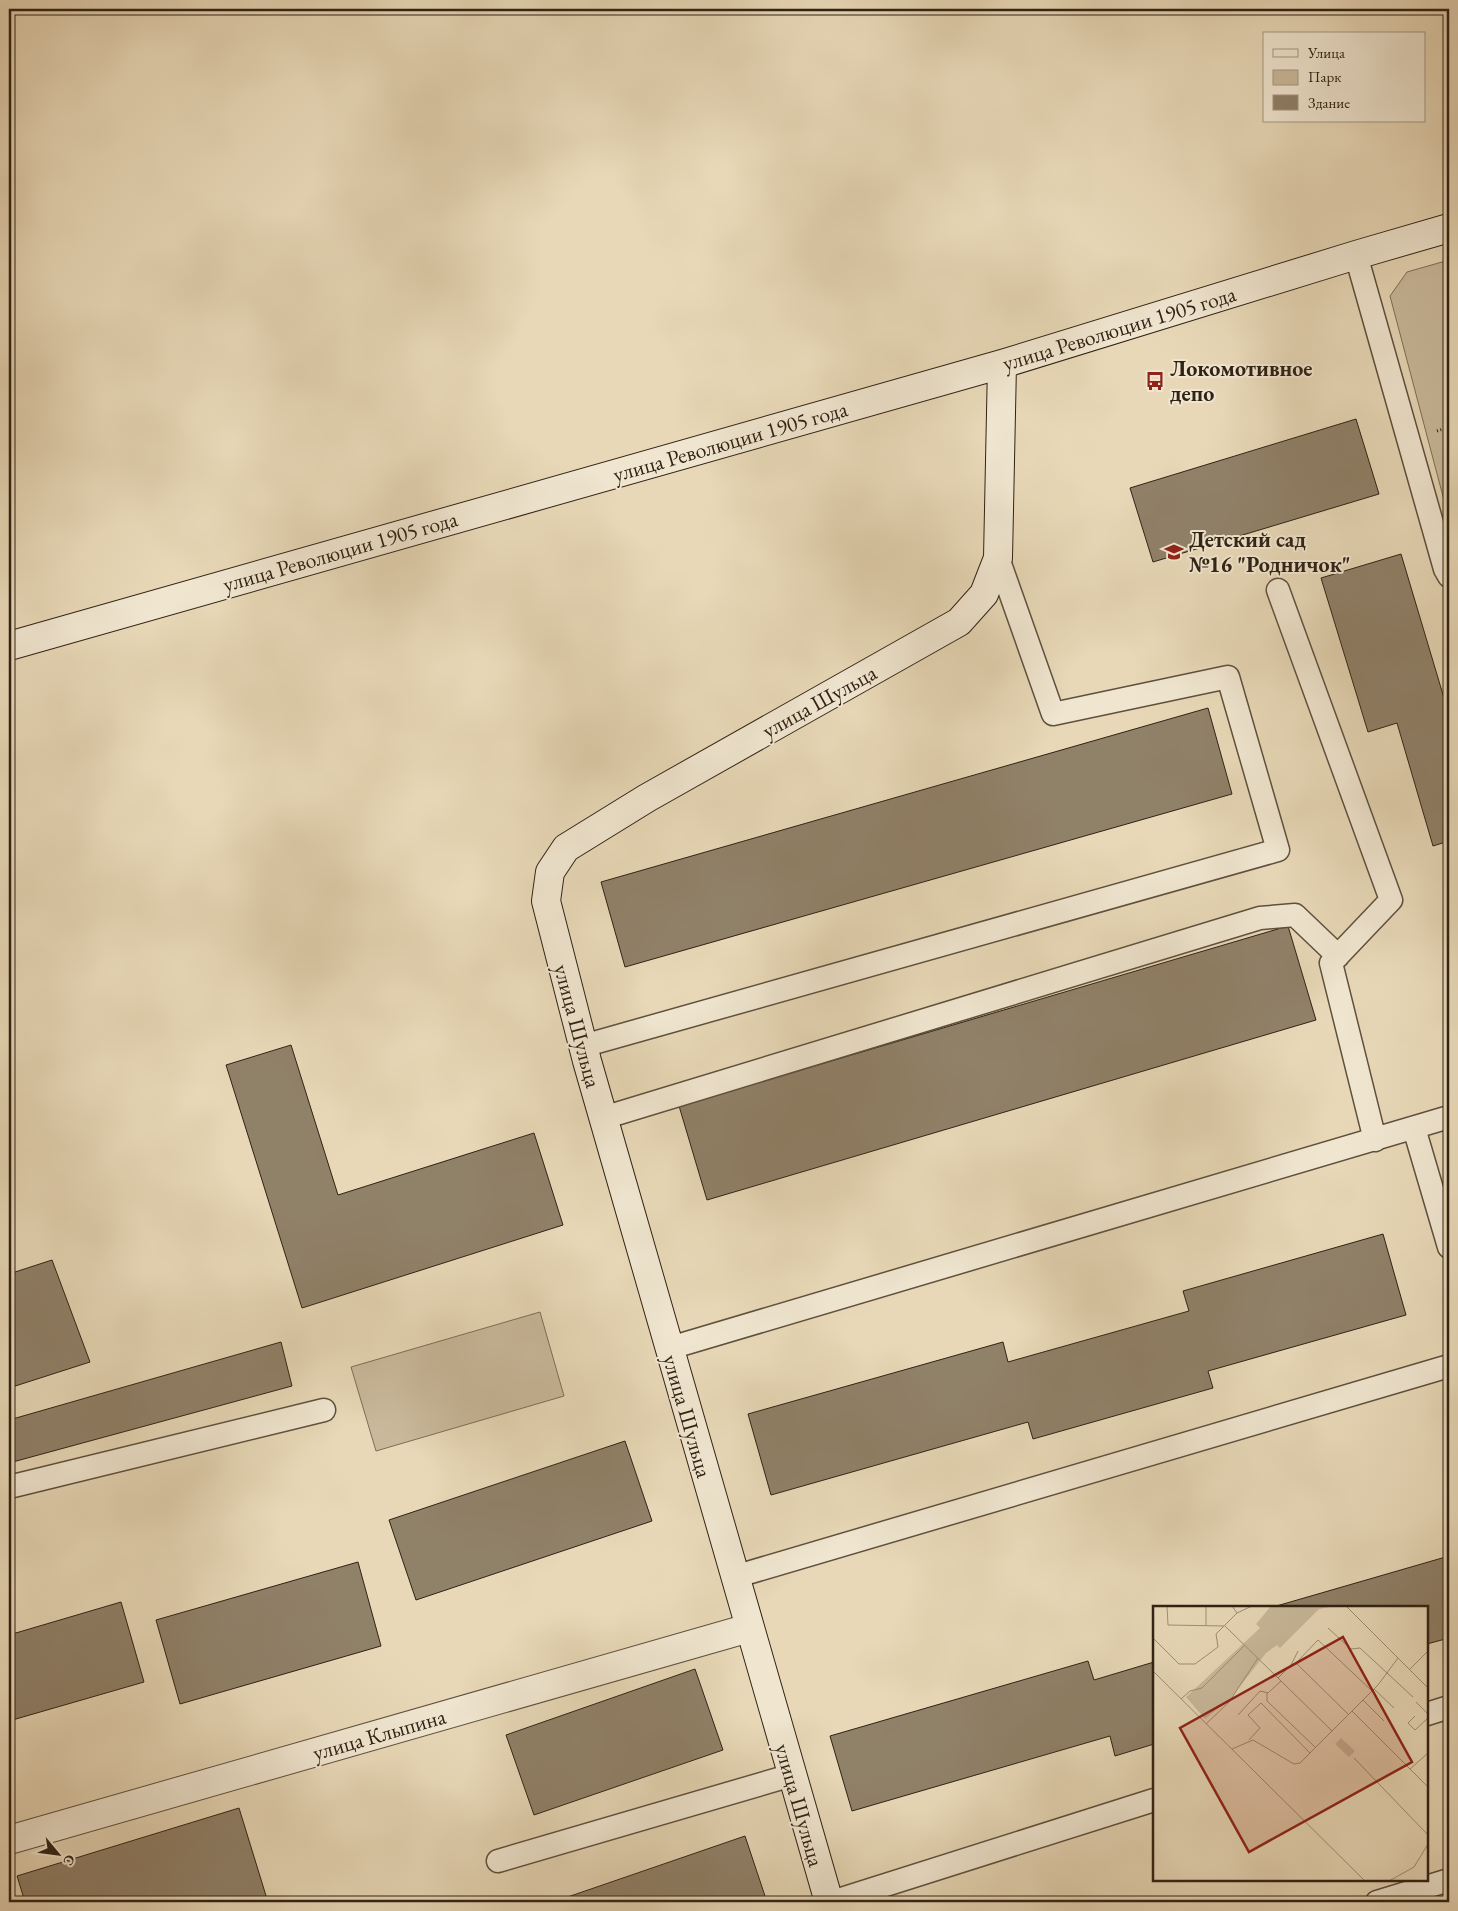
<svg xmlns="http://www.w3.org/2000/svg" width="1458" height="1911" font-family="'EB Garamond',serif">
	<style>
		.green { fill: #c9b99b; stroke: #7c6e58 }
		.building { fill: #908169; stroke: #302215 }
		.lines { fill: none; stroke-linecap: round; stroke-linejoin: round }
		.lane-casing { stroke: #5e503e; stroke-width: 25 }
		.street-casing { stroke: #5e503e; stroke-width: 30 }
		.secondary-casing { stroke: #302215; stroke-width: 30 }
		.path { stroke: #302215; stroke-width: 3; stroke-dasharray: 1 2.5; stroke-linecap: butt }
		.lane { stroke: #f0e6d0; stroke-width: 22 }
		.street { stroke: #f0e6d0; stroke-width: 28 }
		.secondary { stroke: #f0e6d0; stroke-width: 28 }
		.labels { text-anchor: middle; stroke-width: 4; stroke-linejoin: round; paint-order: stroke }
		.street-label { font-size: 22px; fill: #302215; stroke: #f0e6d0 }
		.poi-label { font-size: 22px; font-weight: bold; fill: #302215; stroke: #f0e6d0; text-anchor: start }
		.inset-road { fill: none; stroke: #9e8f76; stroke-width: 1 }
		.view { fill: #8f2418; fill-opacity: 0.15; stroke: #8f2418; stroke-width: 2.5 }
		.inset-edge { fill: none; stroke: #302215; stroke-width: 2.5 }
	</style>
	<rect width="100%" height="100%" fill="#e8d8b7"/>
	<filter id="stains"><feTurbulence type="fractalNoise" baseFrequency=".004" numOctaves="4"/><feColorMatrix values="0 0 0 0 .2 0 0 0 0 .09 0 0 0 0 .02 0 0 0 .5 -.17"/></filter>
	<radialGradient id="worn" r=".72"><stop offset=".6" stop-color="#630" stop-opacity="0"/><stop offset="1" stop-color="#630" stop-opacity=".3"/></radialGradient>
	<path class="green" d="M1449 260V519L1390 296 1407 272Z
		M540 1312 564 1396 376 1451 351 1367Z"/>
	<path class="building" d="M1356 419 1379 494 1153 562 1130 488Z
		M1401 554 1444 698 1449 696V841L1433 846 1397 723 1368 732 1321 578Z
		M1208 708 1232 794 625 967 601 882Z
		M1288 926 1316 1020 707 1200 679 1106Z
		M291 1045 338 1195 534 1133 563 1225 302 1308 226 1065Z
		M1383 1234 1406 1315 1208 1371 1213 1388 1033 1439 1028 1422 771 1495 748 1414 1003 1342 1008 1362 1189 1311 1183 1291Z
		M52 1260 90 1362 9 1388V1274Z
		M281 1342 292 1386 9 1463V1420Z
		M625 1441 652 1521 416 1600 389 1520Z
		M1449 1556V1638L1427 1644V1607H1273Z
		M358 1562 381 1646 180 1704 156 1620Z
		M121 1602 144 1682 9 1721V1635Z
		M1088 1661 1094 1680 1154 1662V1744L1115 1756 1110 1736 852 1811 830 1736Z
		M695 1669 723 1750 534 1815 506 1735Z
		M239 1808 267 1899 258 1902H25L17 1876Z
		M745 1836 767 1902H556V1901Z"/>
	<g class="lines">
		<g class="lane-casing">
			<path id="lane" d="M1356 255 1445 569 1449 576
				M1278 590 1391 900 1331 963 1375 1140
				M583 1046 1278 850 1228 677 1053 714 998 558
				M603 1118 1260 918 1295 915 1338 956
				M1414 1128 1449 1247
				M670 1348 1449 1117
				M9 1487 324 1410
				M734 1577 1449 1366
				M1427 1714 1449 1707
				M498 1861 792 1775
				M832 1902 1154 1800
				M1377 1902 1449 1880"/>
		</g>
		<g class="street-casing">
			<path id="street" d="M9 1840 749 1628"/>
		</g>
		<g class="secondary-casing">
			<path id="secondary" d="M9 646 1002 364 1356 255 1449 228
				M829 1902 587 1061 546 901 550 872 566 848 647 798 959 622 984 594 998 558 1002 364"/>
		</g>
		<path class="path" d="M1437 431 1449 427"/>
		<use href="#lane" class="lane"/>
		<use href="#street" class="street"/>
		<use href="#secondary" class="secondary"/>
	</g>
	<defs>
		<g id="bus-bare" transform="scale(1.5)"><path d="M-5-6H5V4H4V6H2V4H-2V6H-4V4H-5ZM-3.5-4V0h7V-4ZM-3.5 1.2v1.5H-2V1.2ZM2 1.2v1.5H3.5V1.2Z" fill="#8f2418" stroke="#f0e6d0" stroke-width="2.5" paint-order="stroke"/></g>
		<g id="school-bare" transform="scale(1.5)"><path d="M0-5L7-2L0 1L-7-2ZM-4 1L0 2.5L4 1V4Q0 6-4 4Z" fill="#8f2418" stroke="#f0e6d0" stroke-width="2.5" paint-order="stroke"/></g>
	</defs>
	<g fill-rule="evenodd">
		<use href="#bus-bare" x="1155" y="381"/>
		<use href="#school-bare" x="1174" y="552"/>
	</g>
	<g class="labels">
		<g class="street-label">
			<text transform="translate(1119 328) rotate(-17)" y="8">улица Революции 1905 года</text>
			<text transform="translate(730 441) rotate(-16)" y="8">улица Революции 1905 года</text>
			<text transform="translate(340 551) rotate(-16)" y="8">улица Революции 1905 года</text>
			<text transform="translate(819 701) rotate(-29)" y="8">улица Шульца</text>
			<text transform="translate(578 1026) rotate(75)" y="8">улица Шульца</text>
			<text transform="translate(688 1416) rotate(74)" y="8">улица Шульца</text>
			<text transform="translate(379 1734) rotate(-16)" y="8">улица Клыпина</text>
			<text transform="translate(800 1805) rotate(74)" y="8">улица Шульца</text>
		</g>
		<g class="poi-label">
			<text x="1170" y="376">Локомотивное<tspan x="1170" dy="25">депо</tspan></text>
			<text x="1189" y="547">Детский сад<tspan x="1189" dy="25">№16 "Родничок"</tspan></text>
		</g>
	</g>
	<g transform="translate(1153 1606)">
		<rect width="275" height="275" fill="#e8d8b7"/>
		<path d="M118 0H183L166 3 127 42 124 39 113 47 77 93 52 113 33 91 107 22 103 18ZM188 132 202 145 196 151 182 138Z" fill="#c9b99b"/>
		<path class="inset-road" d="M14 0 15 19 71 20M193 0 275 82M84 7 99 0M53 20V0M72 20 179 125M175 22 198 43 207 42 260 91M0 32 26 58H42L65 41 63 28 84 7 79 0M257 63 275 45M0 65 212 275M125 72 138 59 145 45M221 83 241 102M114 87V95L163 142M28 93 37 85 49 82 92 39M210 94 231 115M263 96 275 108M199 105 275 181M85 109 107 85 115 87 128 75M196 109 143 57 165 34 219 85M262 110 255 117 262 124 275 112M53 118 76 96 105 52M96 134 107 122 95 109 108 97 157 147M79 143 100 134 141 158 147 157 225 79 245 52M201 152 275 229M257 163 275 147M236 275 261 261 275 238"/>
		<path class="view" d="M190 31 259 156 96 246 27 122Z"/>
		<rect width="275" height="275" class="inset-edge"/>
	</g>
	<rect width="1458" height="1911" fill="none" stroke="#e8d8b7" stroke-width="30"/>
	<rect x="10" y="10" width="1438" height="1891" fill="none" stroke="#302215" stroke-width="2.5"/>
	<rect x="15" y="15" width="1428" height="1881" fill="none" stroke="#302215"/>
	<rect x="1263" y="32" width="162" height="90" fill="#f0e6d0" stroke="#a39885"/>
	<rect x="1273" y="49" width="25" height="8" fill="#f0e6d0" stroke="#a39885"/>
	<text x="1308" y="58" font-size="15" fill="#302215">Улица</text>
	<rect x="1273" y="70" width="25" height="15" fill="#c9b99b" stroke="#a39885"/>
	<text x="1308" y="82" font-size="15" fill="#302215">Парк</text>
	<rect x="1273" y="95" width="25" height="15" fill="#908169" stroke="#a39885"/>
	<text x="1308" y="108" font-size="15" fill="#302215">Здание</text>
	<g transform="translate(58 1854) rotate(119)" stroke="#f0e6d0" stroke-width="4" paint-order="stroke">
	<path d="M0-4L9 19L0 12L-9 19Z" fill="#302215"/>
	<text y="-8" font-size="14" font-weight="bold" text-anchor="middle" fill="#302215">С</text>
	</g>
	<rect width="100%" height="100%" filter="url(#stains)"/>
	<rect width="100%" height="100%" fill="url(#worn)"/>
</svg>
